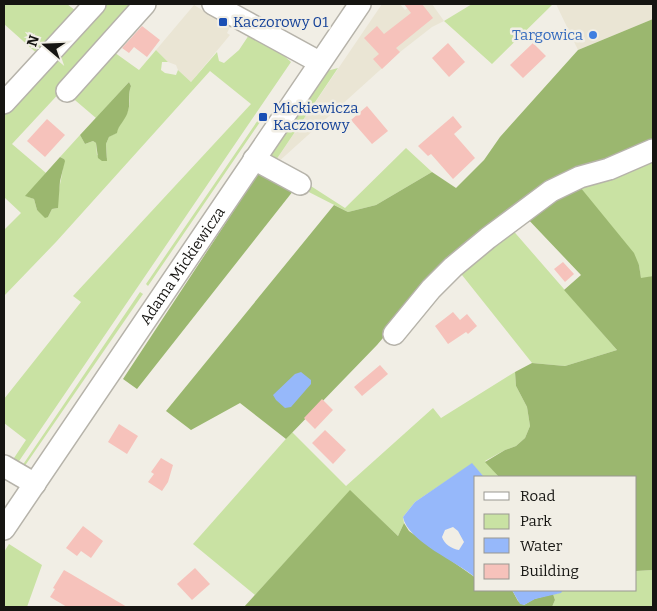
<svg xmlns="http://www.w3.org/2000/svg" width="657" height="611" font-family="Bitter,serif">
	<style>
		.built { fill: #eae5d4 }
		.green { fill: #c9e2a3 }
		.forest { fill: #9bb76f }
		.water { fill: #96b8fa; fill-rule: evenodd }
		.building { fill: #f6c2bb }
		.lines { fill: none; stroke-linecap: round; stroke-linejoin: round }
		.minor-casing { stroke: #b6b3aa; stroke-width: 24 }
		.minor { stroke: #fff; stroke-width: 21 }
		.transit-dot { fill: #1a4fb4; stroke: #f1eee5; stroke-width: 2 }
		.shop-dot { fill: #3f7fe0; stroke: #f1eee5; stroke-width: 2 }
		.labels { text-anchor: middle; stroke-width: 5; stroke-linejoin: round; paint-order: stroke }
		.transit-label { font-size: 15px; fill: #164399; stroke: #f1eee5; text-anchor: start }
		.shop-label { font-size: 15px; fill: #366cbe; stroke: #f1eee5; text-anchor: end }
		.street-label { font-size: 15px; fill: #161512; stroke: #f1eee5 }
	</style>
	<rect width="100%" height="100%" fill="#f1eee5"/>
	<path class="built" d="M382 4H400L405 10 413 4H432L444 21 432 27 400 52 276 164 274 163Z
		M556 4H653V19L578 50Z
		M194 5 230 27 227 33 230 35 191 82 178 70 176 65 168 62 156 50Z"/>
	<path class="green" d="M4 4H67L80 14 41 57 4 24Z
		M101 4H140L104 45 12 144 46 173 26 196 34 199 37 210 48 217 52 209 58 208C57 191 63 175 64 159L60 157 80 135 85 144 93 141 96 143 97 155 107 158 106 144 109 137 116 133C119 124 127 117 129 107 131 99 127 97 131 86L129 82 96 118 69 95 111 50 139 70 156 50 168 62H162L161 70 165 73 176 75 178 70 191 82 217 52 219 61 224 63 239 50 249 35 281 53 291 62 15 467 10 464 26 440 4 423V399L81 302 73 296 251 104 210 71 56 242 4 296V230L21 213 4 197V108Z
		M472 4H553L492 64 444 21Z
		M338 68 274 163 267 156 323 72Z
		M258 120 260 122 148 286 146 284Z
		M406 148 432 172 376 205 348 212 299 187 303 181 345 208Z
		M653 155V276L641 279 639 265 576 182Z
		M510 227 617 350 565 366 532 363 458 270Z
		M140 292 143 294 22 470 20 469Z
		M515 372 516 386 527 407 530 426 525 438 516 446 505 450 485 461 499 477H484L472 464 415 502 403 517 404 523 398 536 350 491 255 595 193 544 292 432 346 486 433 408 441 418Z
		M9 544 42 565 27 607H4V552Z
		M653 570V607H552L555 600 553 594H557L562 590H636V571Z"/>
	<path class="forest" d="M653 19V142L573 175 400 318 377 345 286 439 240 403 191 430 166 411 334 205 348 212 376 205 432 172 456 188 484 160 500 137 578 50Z
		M129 82 131 86C127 97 131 102 128 111 126 120 118 125 117 133L109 137 106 144 107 161H102L98 158 96 143 93 141 85 144 80 135Z
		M60 157 64 159 65 161 60 181 58 208 52 209 48 217 45 218 37 210 34 199 25 196Z
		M262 168 297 186 137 389 123 379Z
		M576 182 634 253 639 265 641 278 653 276V570L636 571V477H499L485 462 505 450 516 446 525 438 530 426 527 407 516 386 515 372 532 363 565 366 617 350 564 290 581 275 524 215Z
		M350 490 398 536 404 523 409 531 476 578V590H512L518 601 524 605 534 599 553 594 555 600 552 607H244Z"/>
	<path class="water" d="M301 372 311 380V384L291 407 285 408 276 400 273 395 295 374Z
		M472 463 484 477H476V578C458 562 408 542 403 517L415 502ZM453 527 458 531 464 542 459 550C452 549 444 544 442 537L445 530Z
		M512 590H563L561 593 535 599 524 605 520 604Z"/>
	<path class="building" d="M404 4H422L433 18 396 48 400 52 382 69 373 59 379 54 364 38 377 26 384 34 411 13Z
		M142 26 160 40 147 57 134 47 129 53 122 48Z
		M448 43 465 62 449 77 432 58Z
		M533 43 546 56 523 78 510 65Z
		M367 106 388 131 372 144 351 120Z
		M453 116 462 127 454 134 475 158 453 179 431 154 428 156 418 146Z
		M47 119 65 135 45 157 27 141Z
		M563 262 574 274 565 282 554 269Z
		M453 312 460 320 467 314 477 326 468 334 466 332 448 344 435 326Z
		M380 365 388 374 362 396 354 387Z
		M322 399 333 410 315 429 304 418Z
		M119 424 138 436 127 454 108 442Z
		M325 430 346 450 333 464 312 443Z
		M161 458 173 465 168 482 162 491 148 482 154 474 151 472Z
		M83 526 103 541 91 558 81 551 77 556 66 548Z
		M195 568 210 584 192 600 177 584Z
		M64 570 71 574 127 607H67L50 597 55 589 53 588Z"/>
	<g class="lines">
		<g class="minor-casing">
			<g id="minor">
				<path d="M213 4 319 62"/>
				<path d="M67 91 145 4"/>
				<path d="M4 103 95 4"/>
				<path d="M254 159 300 184"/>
				<path d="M394 334 431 289 453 267 488 238 551 191 580 177 609 169 653 150"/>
				<path d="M4 466 35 484"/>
				<path id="s1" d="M4 529 360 4"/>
			</g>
		</g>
		<use href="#minor" class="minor"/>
	</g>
	<g class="transit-dot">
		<rect x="218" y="17" width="10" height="10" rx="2.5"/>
		<rect x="258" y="112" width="10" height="10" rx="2.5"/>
	</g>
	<circle class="shop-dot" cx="593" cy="35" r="5"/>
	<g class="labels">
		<g class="transit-label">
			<text x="233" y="27">Kaczorowy 01</text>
			<text x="273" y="113">Mickiewicza<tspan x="273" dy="17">Kaczorowy</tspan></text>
		</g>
		<g class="shop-label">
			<text x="583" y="40">Targowica</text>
		</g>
		<g class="street-label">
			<text dy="5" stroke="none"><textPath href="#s1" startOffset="318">Adama Mickiewicza</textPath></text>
		</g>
	</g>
	<rect width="657" height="611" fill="none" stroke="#161512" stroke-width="10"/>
	<rect x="474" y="476" width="162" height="115" fill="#f1eee5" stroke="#999791"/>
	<rect x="484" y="492" width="25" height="8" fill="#ffffff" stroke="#999791"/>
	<text x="520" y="501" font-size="15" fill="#161512">Road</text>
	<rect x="484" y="514" width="25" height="15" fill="#c9e2a3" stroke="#999791"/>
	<text x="520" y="526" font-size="15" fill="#161512">Park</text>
	<rect x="484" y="538" width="25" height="15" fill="#96b8fa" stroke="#999791"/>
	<text x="520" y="551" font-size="15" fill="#161512">Water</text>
	<rect x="484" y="564" width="25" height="15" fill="#f6c2bb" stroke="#999791"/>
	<text x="520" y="576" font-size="15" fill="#161512">Building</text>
	<g transform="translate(45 45) rotate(289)" stroke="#f1eee5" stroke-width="4" paint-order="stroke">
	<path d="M0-4L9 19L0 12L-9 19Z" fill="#161512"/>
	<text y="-8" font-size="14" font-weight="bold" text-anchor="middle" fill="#161512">N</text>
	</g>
</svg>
